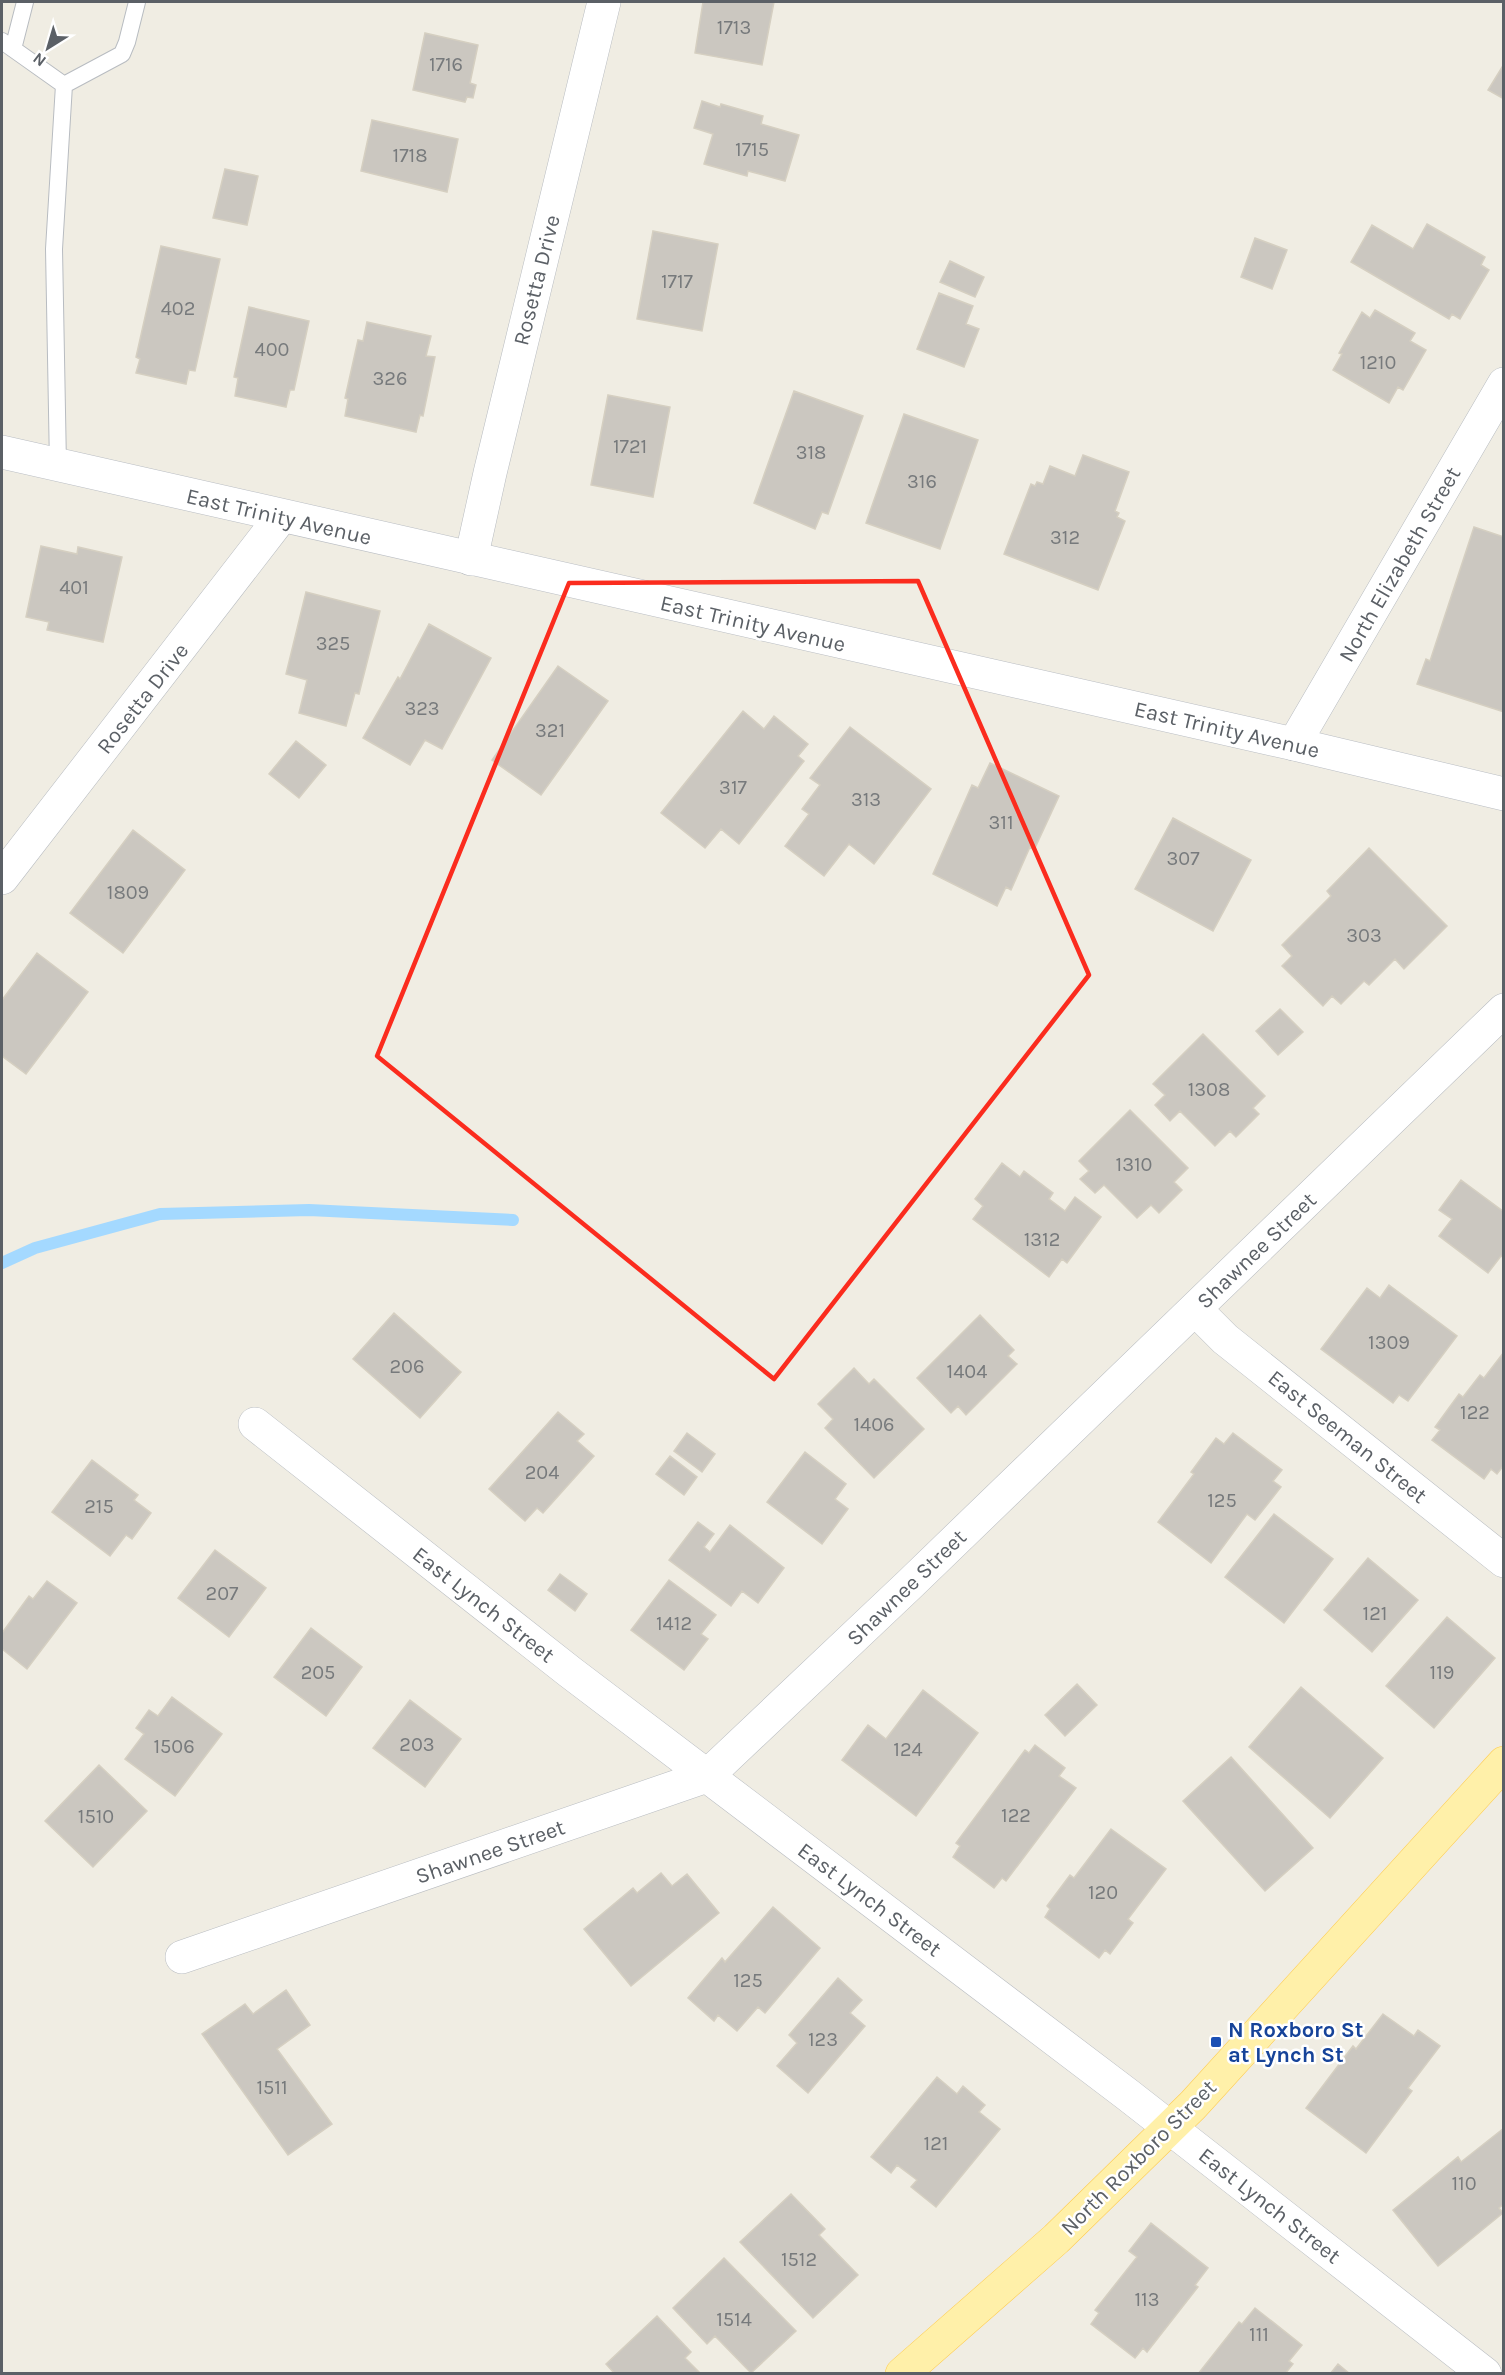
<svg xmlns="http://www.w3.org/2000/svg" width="1505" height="2375" font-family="Karla,sans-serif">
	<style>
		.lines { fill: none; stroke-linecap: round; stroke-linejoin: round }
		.stream { stroke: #a4d9ff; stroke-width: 12 }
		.building { fill: #cbc7c0; stroke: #d5cfc1; stroke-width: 1.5 }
		.lane-casing { stroke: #b8bcc1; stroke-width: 18 }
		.street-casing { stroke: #b8bcc1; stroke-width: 34 }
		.secondary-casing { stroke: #b9bdc3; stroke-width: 34 }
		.primary-casing { stroke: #ffcb4d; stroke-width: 34 }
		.lane { stroke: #fff; stroke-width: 16 }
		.street { stroke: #fff; stroke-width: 33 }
		.secondary { stroke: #fff; stroke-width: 33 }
		.primary { stroke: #fff0a9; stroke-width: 33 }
		.marked { fill: none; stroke: #fb2c1e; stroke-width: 4.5; stroke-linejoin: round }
		.transit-dot { fill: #1a4fb4; stroke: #fff; stroke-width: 2 }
		.labels { text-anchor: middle; stroke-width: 5; stroke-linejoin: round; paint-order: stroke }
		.number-label { font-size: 20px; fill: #777a7c }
		.street-label { font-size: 22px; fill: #5b6066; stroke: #fff }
		.transit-label { font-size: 22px; font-weight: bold; fill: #164399; stroke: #fff; text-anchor: start }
	</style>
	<rect width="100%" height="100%" fill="#f0ede3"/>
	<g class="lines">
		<path class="stream" d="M2 1263 35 1248 160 1214 309 1210 513 1220"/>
	</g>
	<path class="building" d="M703 2H774L762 65 695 53Z
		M425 33 478 45 470 83 476 85 473 98 467 97 465 102 413 90Z
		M1504 64V99L1488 90Z
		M702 101 720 107 721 104 763 116 761 124 799 135 785 181 748 171 747 176 704 164 713 134 694 128Z
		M372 120 458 139 447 192 361 171Z
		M225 169 258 176 247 225 213 218Z
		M1427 224 1485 257 1481 265 1489 270 1460 319 1452 314 1449 319 1351 262 1372 225 1413 249Z
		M653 231 718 244 702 331 637 319Z
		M1255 238 1287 250 1272 289 1241 277Z
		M161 246 220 259 195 371 189 370 186 384 136 373 140 359 136 357Z
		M950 261 984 277 975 297 940 282Z
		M939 293 973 306 966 324 979 329 964 367 917 349Z
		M249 307 309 321 294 390H290L286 407 235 396 238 378 234 377Z
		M1375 310 1415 333 1410 341 1426 350 1403 390 1398 387 1389 403 1333 370 1342 354 1339 353 1362 312 1370 318Z
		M367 322 431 336 426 356 435 357 423 416 420 415 416 432 345 416 348 399 345 398 358 340 363 341Z
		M794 391 863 416 828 514 822 512 815 529 754 503Z
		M608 395 670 407 653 497 591 485Z
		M904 414 978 440 940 549 866 523Z
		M1083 455 1129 472 1115 511 1119 513 1117 517 1125 521 1098 590 1004 554 1031 484 1035 486 1037 482 1043 484 1050 466 1075 476Z
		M1474 527 1504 537V712L1417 684 1426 659 1430 661Z
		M41 546 77 554 78 547 122 557 103 642 47 630 49 622 26 617Z
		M306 592 380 611 359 694 355 693 346 726 299 713 307 680 286 674Z
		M429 624 491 658 442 749 425 740 410 765 363 738 398 677 400 679Z
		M558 666 608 701 541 795 492 760Z
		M743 711 764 729 774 716 808 744 798 756 804 761 739 844 721 829 705 848 661 813Z
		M850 727 931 789 874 864 849 844 824 876 785 846 809 814 802 809 820 785 810 778Z
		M296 741 326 765 299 798 269 774Z
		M990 763 1059 796 1034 850 1030 847 1011 890 1006 887 997 906 933 874 972 785 978 788Z
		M1173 818 1251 860 1213 931 1135 889Z
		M133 830 185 870 123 953 70 913Z
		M1369 848 1447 926 1404 969 1395 959 1369 985 1364 981 1341 1004 1332 996 1323 1006 1282 966 1292 956 1282 945 1331 896 1327 891Z
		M37 953 88 992 26 1074 2 1056V1000Z
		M1280 1009 1303 1032 1278 1055 1256 1031Z
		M1203 1034 1265 1096 1253 1108 1259 1114 1236 1137 1230 1131 1215 1146 1180 1111 1170 1121 1155 1105 1165 1095 1153 1084Z
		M1130 1110 1188 1168 1174 1182 1182 1190 1159 1213 1151 1205 1137 1218 1104 1185 1095 1193 1080 1179 1089 1171 1079 1161Z
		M1002 1163 1020 1177 1024 1171 1053 1193 1049 1199 1065 1211 1075 1197 1101 1217 1067 1263 1062 1259 1049 1277 973 1219 983 1206 975 1199Z
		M1461 1180 1504 1212V1258L1501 1256 1488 1273 1439 1236 1452 1219 1439 1210Z
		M1389 1285 1457 1336 1408 1401 1399 1395 1393 1403 1321 1349 1367 1288 1380 1298Z
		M394 1313 461 1372 420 1418 353 1359Z
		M980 1315 1014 1350 1008 1356 1017 1364 966 1415 958 1406 951 1413 917 1378Z
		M1504 1352V1465L1497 1474 1491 1469 1484 1479 1432 1440 1440 1430 1435 1427 1459 1394 1463 1397 1480 1375 1484 1378Z
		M854 1368 869 1384 874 1379 924 1429 874 1478 825 1428 833 1419 818 1404Z
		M558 1412 584 1434 577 1441 594 1456 543 1513 537 1508 525 1521 489 1489Z
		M687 1433 715 1454 702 1472 674 1451Z
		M1233 1433 1282 1470 1273 1481 1281 1487 1255 1520 1247 1514 1211 1563 1158 1522 1194 1474 1191 1472 1216 1438 1224 1444Z
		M805 1452 846 1484 835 1499 848 1509 822 1544 767 1502Z
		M670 1456 697 1477 684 1495 656 1474Z
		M92 1460 138 1495 134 1500 151 1513 132 1539 126 1535 110 1556 52 1512Z
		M1274 1514 1333 1559 1284 1623 1225 1577Z
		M698 1522 714 1534 704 1547 710 1552 730 1525 784 1568 758 1603 742 1591 731 1606 669 1560Z
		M215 1550 266 1588 229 1637 178 1598Z
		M1368 1558 1418 1600 1372 1652 1324 1610Z
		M560 1574 587 1594 575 1611 548 1590Z
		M669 1580 716 1615 701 1634 708 1639 684 1670 631 1630Z
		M47 1581 77 1603 27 1669 2 1649V1633L29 1596 33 1599Z
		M1447 1617 1495 1658 1434 1728 1386 1686Z
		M311 1628 362 1667 326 1716 274 1677Z
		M1077 1684 1097 1705 1065 1736 1045 1715Z
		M1301 1687 1383 1758 1330 1818 1249 1747Z
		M923 1690 978 1733 916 1816 842 1760 868 1725 886 1739Z
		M172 1697 222 1734 175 1796 125 1759 144 1734 136 1728 149 1710 158 1716Z
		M410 1700 461 1739 425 1787 373 1748Z
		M1035 1745 1065 1768 1059 1776 1076 1788 1006 1881 1002 1878 994 1888 953 1857 960 1846 956 1843 1025 1750 1029 1753Z
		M1231 1757 1313 1848 1265 1891 1183 1801Z
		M99 1765 147 1811 93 1867 45 1821Z
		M1111 1829 1166 1869 1128 1919 1133 1923 1110 1954 1105 1950 1099 1958 1045 1917 1050 1909 1047 1906 1070 1875 1074 1878Z
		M661 1873 672 1886 687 1874 719 1913 631 1986 584 1929 633 1888 637 1893Z
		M773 1907 820 1948 765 2013 758 2007 737 2031 718 2015 714 2021 688 1998 722 1958 725 1962Z
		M838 1978 862 2000 850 2013 865 2026 808 2093 777 2066 797 2043 789 2035Z
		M286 1990 310 2025 277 2049 332 2124 288 2155 202 2034 245 2004 253 2014Z
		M1383 2014 1414 2036 1418 2030 1440 2046 1408 2088 1412 2091 1366 2153 1306 2108 1353 2046 1356 2049Z
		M937 2077 957 2094 963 2086 985 2105 979 2112 1000 2129 936 2207 911 2187 917 2180 897 2165 891 2173 871 2157Z
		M1504 2128V2204L1499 2208 1503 2213 1438 2266 1393 2210 1458 2157 1461 2162Z
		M791 2194 825 2229 819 2235 858 2275 813 2318 740 2242Z
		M1151 2223 1208 2268 1195 2285 1198 2287 1147 2352 1143 2348 1135 2358 1091 2324 1099 2313 1095 2310 1137 2257 1129 2251Z
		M724 2258 796 2331 751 2373 715 2336 707 2344 673 2308Z
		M1255 2308 1302 2345 1289 2361 1293 2364 1285 2374H1198L1239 2322 1242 2324Z
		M657 2316 691 2352 685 2358 701 2374H615L606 2364Z
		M1338 2364 1350 2374H1330Z"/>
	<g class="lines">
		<g class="lane-casing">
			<path id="lane" d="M2 41 64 85
				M13 49 25 2
				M64 85 122 54 127 42 137 2
				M58 465 54 249 64 85"/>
		</g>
		<g class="street-casing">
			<path id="street" d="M471 559 490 473 604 2
				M1294 744 1504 384
				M2 878 281 517
				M1195 1309 1225 1339 1504 1561
				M255 1424 570 1672 1128 2095 1485 2374
				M182 1957 707 1776 910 1584 1504 1010"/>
		</g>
		<g class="secondary-casing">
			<path id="secondary" d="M2 452 1294 744 1504 794"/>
		</g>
		<g class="primary-casing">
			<path id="primary" d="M902 2374 1056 2239 1193 2105 1504 1763"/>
		</g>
		<use href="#lane" class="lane"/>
		<use href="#street" class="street"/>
		<use href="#secondary" class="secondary"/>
		<use href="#primary" class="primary"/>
	</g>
	<path class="marked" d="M918 581 1089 975 774 1379 377 1056 569 583Z"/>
	<rect class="transit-dot" x="1210" y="2036" width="12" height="12" rx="3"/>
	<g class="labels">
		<g class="number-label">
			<text x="734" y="34">1713</text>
			<text x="446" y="71">1716</text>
			<text x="752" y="156">1715</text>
			<text x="410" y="162">1718</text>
			<text x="677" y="288">1717</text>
			<text x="178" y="315">402</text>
			<text x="272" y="356">400</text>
			<text x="1378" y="369">1210</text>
			<text x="390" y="385">326</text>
			<text x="630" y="453">1721</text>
			<text x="811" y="459">318</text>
			<text x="922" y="488">316</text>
			<text x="1065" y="544">312</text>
			<text x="74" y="594">401</text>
			<text x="333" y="650">325</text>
			<text x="422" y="715">323</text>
			<text x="550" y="737">321</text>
			<text x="733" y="794">317</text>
			<text x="866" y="806">313</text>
			<text x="1001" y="829">311</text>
			<text x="1183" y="865">307</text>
			<text x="128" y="899">1809</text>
			<text x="1364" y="942">303</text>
			<text x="1209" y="1096">1308</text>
			<text x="1134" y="1171">1310</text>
			<text x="1042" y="1246">1312</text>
			<text x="1389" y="1349">1309</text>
			<text x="407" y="1373">206</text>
			<text x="967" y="1378">1404</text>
			<text x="1475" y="1419">122</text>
			<text x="874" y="1431">1406</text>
			<text x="542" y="1479">204</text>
			<text x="1222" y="1507">125</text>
			<text x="99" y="1513">215</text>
			<text x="222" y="1600">207</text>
			<text x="1375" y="1620">121</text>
			<text x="674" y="1630">1412</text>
			<text x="318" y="1679">205</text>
			<text x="1442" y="1679">119</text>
			<text x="417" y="1751">203</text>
			<text x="174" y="1753">1506</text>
			<text x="908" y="1756">124</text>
			<text x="1016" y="1822">122</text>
			<text x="96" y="1823">1510</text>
			<text x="1103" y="1899">120</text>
			<text x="748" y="1987">125</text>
			<text x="823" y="2046">123</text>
			<text x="272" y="2094">1511</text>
			<text x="936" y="2150">121</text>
			<text x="1464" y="2190">110</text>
			<text x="799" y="2266">1512</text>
			<text x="1147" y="2306">113</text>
			<text x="734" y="2326">1514</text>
			<text x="1259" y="2341">111</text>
		</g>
		<g class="street-label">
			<text transform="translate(536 280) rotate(-76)" y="8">Rosetta Drive</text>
			<text transform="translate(279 516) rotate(13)" y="8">East Trinity Avenue</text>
			<text transform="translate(1399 564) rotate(-60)" y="8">North Elizabeth Street</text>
			<text transform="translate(753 623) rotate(13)" y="8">East Trinity Avenue</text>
			<text transform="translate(142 698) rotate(-52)" y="8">Rosetta Drive</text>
			<text transform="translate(1227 729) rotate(13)" y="8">East Trinity Avenue</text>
			<text transform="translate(1256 1250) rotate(-44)" y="8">Shawnee Street</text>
			<text transform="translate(1348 1436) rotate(39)" y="8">East Seeman Street</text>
			<text transform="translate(906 1587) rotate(-44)" y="8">Shawnee Street</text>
			<text transform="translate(484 1604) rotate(38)" y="8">East Lynch Street</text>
			<text transform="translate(490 1851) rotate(-19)" y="8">Shawnee Street</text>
			<text transform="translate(870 1899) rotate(37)" y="8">East Lynch Street</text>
			<text transform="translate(1138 2157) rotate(-45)" y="8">North Roxboro Street</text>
			<text transform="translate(1270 2205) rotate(38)" y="8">East Lynch Street</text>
		</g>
		<g class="transit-label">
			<text x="1228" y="2037">N Roxboro St<tspan x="1228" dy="25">at Lynch St</tspan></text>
		</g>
	</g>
	<rect width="1505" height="2375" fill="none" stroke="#5b6066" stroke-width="6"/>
	<g transform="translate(48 48) rotate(217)" stroke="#ffffff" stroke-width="4.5" paint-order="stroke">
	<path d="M0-4.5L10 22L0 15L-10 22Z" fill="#5b6066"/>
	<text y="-9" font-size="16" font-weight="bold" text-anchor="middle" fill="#5b6066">N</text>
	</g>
</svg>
